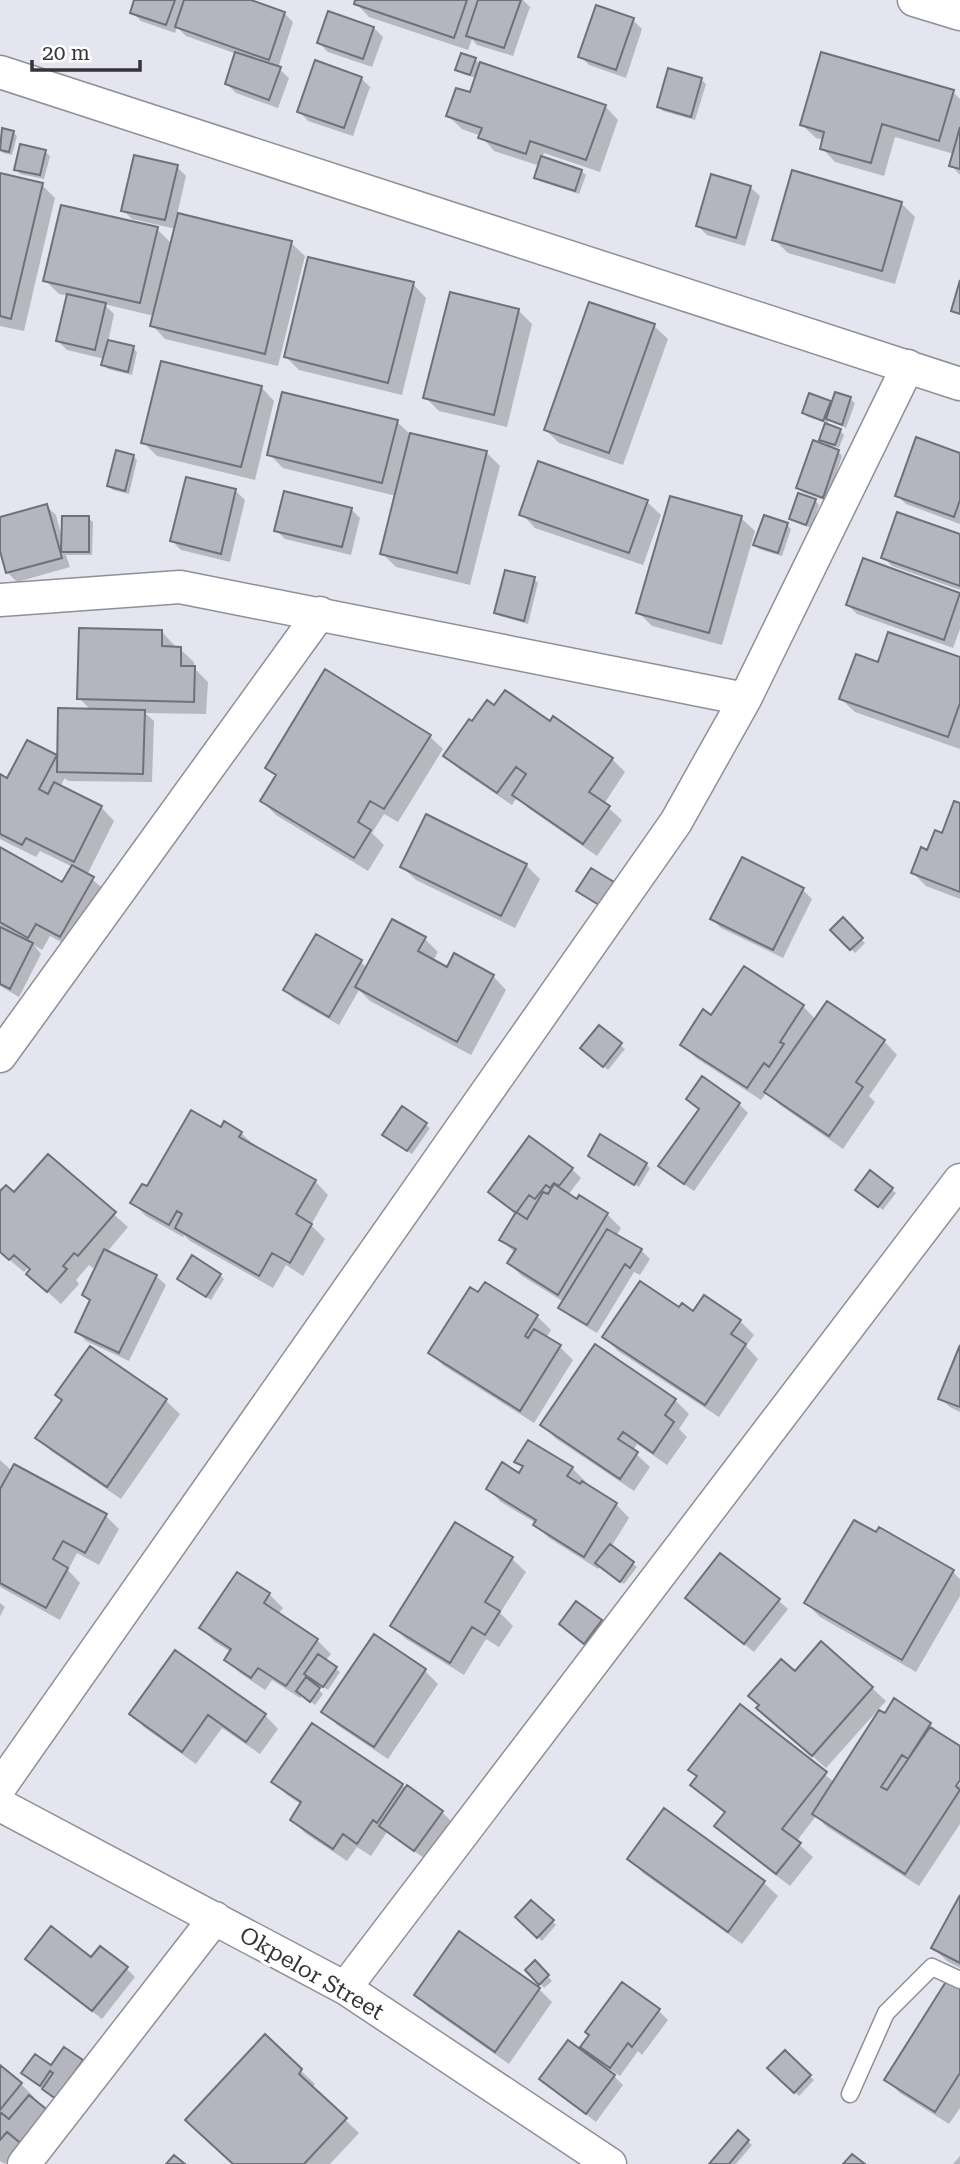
<svg xmlns="http://www.w3.org/2000/svg" width="960" height="2164" font-family="'Roboto Serif',serif">
	<style>
		.shadow { fill: #0003 }
		.building { fill: #b4b5be; stroke: #707079; stroke-width: 2 }
		.lines { fill: none; stroke-linecap: round; stroke-linejoin: round }
		.service-casing { stroke: #8f8f99; stroke-width: 19 }
		.minor-casing { stroke: #8f8f99; stroke-width: 35 }
		.service { stroke: #fff; stroke-width: 16 }
		.minor { stroke: #fff; stroke-width: 32 }
		.labels { text-anchor: middle; stroke-width: 7; stroke-linejoin: round; paint-order: stroke }
		.street-label { font-size: 23px; fill: #353539; stroke: #fff }
	</style>
	<rect width="100%" height="100%" fill="#e5e5ef"/>
	<path class="shadow" d="M136 0H245L284 13 293 22 278 68 289 78 278 108 236 93 227 84 237 54 186 36 177 27 175 33 141 21 132 12Z
		M357 0H523L530 7 513 56 477 45 472 39 468 50 369 17 356 3Z
		M633 20 642 29 626 78 589 65 580 56Z
		M374 28 383 37 372 67 328 52 319 43Z
		M475 59 481 65 605 106 618 120 600 172 544 153 542 158 581 171 586 175 579 194 540 181 536 177 540 166 494 151 481 136 462 129 448 116 471 94 476 78 461 73 457 69Z
		M361 78 370 87 353 136 308 121 299 111Z
		M701 80 706 84 695 120 663 111 659 107Z
		M953 92 960 99V175L951 165 954 154 895 137 884 176 835 162 822 148 824 140 816 138 802 125Z
		M3 130 13 132 17 136 12 155 3 153 0 150Z
		M45 152 50 156 44 179 20 174 16 169Z
		M177 167 186 176 177 215 291 243 305 256 278 366 165 339 152 325 154 316 104 304 114 314 108 342 133 348 137 352 132 375 108 369 103 364 105 359 67 350 58 341 69 296 59 294 45 280 157 229 172 244 176 229 132 219 123 210Z
		M0 175 42 185 55 198 24 331 0 326Z
		M750 187 760 196 745 246 707 235 698 226Z
		M901 203 915 217 895 284 788 253 774 239Z
		M413 284 426 298 402 395 299 370 286 357Z
		M451 294 519 311 532 324 507 427 439 411 425 397Z
		M654 326 668 339 623 465 559 443 546 430Z
		M261 387 274 401 255 480 157 456 143 442Z
		M836 394 850 399 855 403 846 428 829 420 826 426 840 431 844 435 839 448 833 446 842 456 827 501 802 492 798 487 831 449 821 439 827 423 808 417 804 413 830 403 832 405Z
		M397 422 410 434 486 452 500 466 470 585 396 567 382 553 396 496 283 468 269 454Z
		M960 454V524L906 504 897 495Z
		M133 456 137 460 129 494 113 490 109 486Z
		M187 479 236 491 245 500 230 562 181 550 172 541Z
		M815 500 819 505 811 528 795 522 791 518Z
		M647 502 661 515 643 565 535 528 522 514Z
		M46 506 56 515 62 538 88 518 93 522 92 555H66L70 567 17 582 8 573 0 545V519Z
		M351 509 360 518 351 555 285 539 276 530Z
		M741 518 755 531 722 645 652 626 638 612Z
		M787 525 791 529 782 556 759 549 755 544Z
		M960 536V590L892 566 883 557Z
		M864 561 960 595V629L953 648 857 614 848 605Z
		M534 579 538 583 528 624 500 616 496 612Z
		M162 632 175 646V648L180 649 194 662V668L208 682 206 714 145 713 154 721 152 782 68 781 65 778 60 787 101 807 114 821 87 875 107 892 74 949 50 936 42 950 34 945 41 954 19 997 0 986V849L63 884 73 867 40 851 36 857 0 839V777L8 780 56 756 59 760 92 711 79 698Z
		M960 659V749L855 712 841 699 879 664Z
		M494 707 550 723 612 759 625 772 604 804 622 820 597 856 528 808 517 797 512 805 459 769 445 756Z
		M429 736 443 749 398 822 384 814 372 833 384 845 368 871 276 815 262 801 277 777 267 768Z
		M960 805V899L926 886 913 873 943 835Z
		M742 859 803 890 812 899 783 958 721 928 712 919Z
		M526 865 540 879 515 928 416 880 402 867Z
		M843 920 865 943 855 953 832 930Z
		M317 936 361 962 367 968 425 939 438 952 433 961 448 969 493 976 506 990 471 1055 370 1001 359 990 339 1025 294 999 285 990Z
		M803 1006 816 1020 884 1041 897 1055 869 1096 875 1102 843 1149 780 1105 767 1092 761 1100 696 1058 682 1044 712 1018Z
		M599 1027 625 1049 608 1070 587 1052Z
		M688 1099 739 1104 748 1113 694 1191 670 1175 661 1166 700 1110Z
		M402 1109 430 1128 412 1154 388 1138Z
		M222 1129 241 1133 255 1146 315 1181 328 1195 311 1225 325 1239 303 1276 286 1265 273 1288 190 1241 184 1235 183 1237 146 1216 133 1203Z
		M48 1156 128 1227 107 1252 156 1276 166 1285 129 1361 86 1341 77 1331 91 1302 84 1295 99 1261 93 1268 89 1265 76 1280 79 1284 61 1304 28 1274 32 1270 29 1267 24 1272 0 1252V1194L14 1195Z
		M590 1156 646 1164 650 1168 639 1187Z
		M572 1169 581 1178 568 1195 577 1201 580 1197 607 1214 621 1228 616 1236 641 1250 650 1259 640 1275 634 1272 597 1333 570 1317 561 1308 564 1302 522 1276 509 1263 515 1253 501 1240 517 1214 491 1192Z
		M871 1173 896 1193 883 1210 862 1194Z
		M220 1275 224 1279 211 1300 179 1279Z
		M704 1298 740 1321 754 1335 746 1346 758 1359 719 1417 618 1351 604 1337 679 1309 694 1313Z
		M537 1316 551 1330 546 1338 560 1347 573 1360 534 1423 444 1366 430 1353Z
		M90 1348 166 1401 180 1414 121 1499 51 1451 37 1437 63 1400Z
		M960 1350V1412L950 1407 940 1398Z
		M675 1400 689 1414 679 1429 687 1437 667 1465 637 1444 633 1451 650 1467 634 1491 555 1438 542 1424Z
		M529 1442 572 1468 586 1482 584 1485 616 1504 629 1518 611 1547 637 1567 624 1584 600 1566 598 1569 549 1538 535 1525 536 1523 501 1502 488 1489 519 1475 524 1468 517 1461Z
		M0 1460 12 1471 105 1515 119 1529 99 1565 77 1553 68 1570 80 1583 60 1620 0 1587Z
		M456 1524 512 1559 526 1572 500 1613 513 1626 499 1647 486 1639 464 1675 406 1639 392 1626Z
		M953 1572 960 1579V1596L916 1672 820 1617 806 1603Z
		M269 1594 283 1608 278 1614 317 1640 331 1654 325 1661 340 1672 328 1690 313 1680 311 1683 323 1694 315 1705 303 1695 300 1698 272 1680 265 1690 240 1673 226 1659 231 1652 215 1642 201 1628Z
		M687 1598 778 1600 788 1609 754 1652Z
		M0 1603 5 1607 0 1616Z
		M577 1603 605 1626 589 1647 565 1628Z
		M425 1671 438 1684 388 1759 337 1725 324 1711Z
		M795 1673 872 1688 886 1701 826 1768 772 1721Z
		M740 1707 834 1782 930 1724 944 1738 960 1748V1777L950 1792 952 1794 960 1783V1824L919 1886 827 1827 816 1816 796 1842 813 1857 790 1886 729 1839 716 1825 725 1813 692 1785 698 1777 690 1770Z
		M131 1714 265 1715 278 1729 260 1754 222 1728 196 1764 145 1728Z
		M312 1725 442 1812 451 1821 424 1858 387 1832 371 1856 357 1847 347 1861 305 1833 292 1820 302 1805 287 1795 273 1782Z
		M665 1811 764 1883 778 1896 742 1944 643 1873 630 1859Z
		M960 1898V1968L947 1961 933 1948Z
		M531 1902 556 1925 542 1941 517 1917Z
		M91 1960 126 1968 135 1977 102 2019 36 1968Z
		M535 1963 552 1981 544 1988 527 1970Z
		M622 1984 659 2011 668 2020 642 2055 638 2051 620 2076 597 2061 583 2046Z
		M539 1989 552 2002 509 2064 429 2008 416 1995Z
		M960 1990V2108L949 2124 900 2093 886 2079Z
		M265 2037 315 2084 312 2088 359 2133 330 2164H234Z
		M785 2053 814 2080 799 2096 769 2068Z
		M82 2061 91 2070 65 2107 23 2073Z
		M0 2067 21 2084 34 2097 32 2100 69 2133 45 2163 21 2144 5 2164 0 2161Z
		M614 2076 623 2085 596 2122 541 2079Z
		M738 2133 752 2145 736 2164H712Z
		M960 2156V2164H953Z"/>
	<path class="building" d="M134 0H175L166 25 130 13Z
		M184 0H251L285 12 269 60 175 27Z
		M355 0H467L454 38 354 4Z
		M478 0H521L504 48 466 36Z
		M596 5 634 18 616 70 578 57Z
		M328 11 374 27 363 59 317 43Z
		M235 52 281 67 269 100 225 84Z
		M821 52 954 90 939 141 882 124 871 163 820 149 824 132 800 125Z
		M461 53 476 58 470 75 455 70Z
		M315 60 362 77 344 128 297 112Z
		M480 62 606 105 586 160 530 141 526 154 478 138 482 128 446 116 456 88 470 92Z
		M668 68 702 78 691 117 657 107Z
		M960 127V169L949 166Z
		M2 128 14 131 9 152 0 150Z
		M20 144 46 150 40 175 14 170Z
		M134 155 178 165 165 220 121 211Z
		M541 156 582 170 575 191 534 178Z
		M792 170 902 202 882 271 772 240Z
		M0 173 43 183 11 319 0 316Z
		M711 174 751 186 736 238 696 226Z
		M61 205 158 227 140 303 43 281Z
		M178 213 292 241 265 354 150 326Z
		M308 257 414 282 388 383 284 357Z
		M960 280V314L951 311Z
		M450 292 519 309 494 415 423 398Z
		M67 294 106 303 95 350 56 341Z
		M589 302 655 324 609 453 544 430Z
		M108 340 134 346 128 372 101 365Z
		M161 361 262 386 241 467 141 443Z
		M282 392 398 420 382 483 267 455Z
		M835 392 851 397 842 425 826 419Z
		M809 393 831 401 823 421 802 413Z
		M825 423 841 429 835 445 819 440Z
		M410 433 487 451 457 573 380 554Z
		M916 437 960 453V500L954 517 895 496Z
		M813 440 839 450 823 498 796 488Z
		M116 450 134 455 125 491 107 486Z
		M538 461 648 500 629 553 519 515Z
		M186 477 236 489 221 554 170 541Z
		M284 491 352 508 342 547 274 531Z
		M798 493 816 499 806 525 789 519Z
		M670 496 742 516 709 633 636 613Z
		M47 504 62 558 6 573 0 551V517Z
		M897 512 960 534V586L881 558Z
		M764 515 788 523 778 553 753 545Z
		M62 516H89V552H61Z
		M863 558 960 593 944 640 846 605Z
		M505 570 535 577 524 621 494 613Z
		M79 628 162 630V646L181 647V666H195L194 702 77 699Z
		M888 632 960 657V703L948 737 839 699 856 654 878 662Z
		M325 669 431 735 384 809 370 801 358 822 371 830 354 858 260 801 276 775 265 768Z
		M505 690 550 721 553 716 613 758 589 792 610 806 583 844 512 795 526 774 516 767 497 793 443 756 469 719 472 721 487 700 494 705Z
		M58 708 145 710 143 774 57 772Z
		M27 740 57 755 39 789 48 794 54 782 102 806 74 862 26 838 22 845 0 834V774L7 778Z
		M954 801 960 803V892L911 873 921 847 927 850 935 830 942 833Z
		M426 814 527 864 501 916 400 867Z
		M0 847 62 882 72 865 94 877 60 937 36 924 28 938 0 922Z
		M742 857 804 888 773 950 710 919Z
		M591 868 614 882 599 905 576 891Z
		M843 917 863 938 850 950 830 930Z
		M392 919 426 937 418 951 447 967 454 953 494 975 457 1042 355 987Z
		M0 927 33 943 10 989 0 984Z
		M316 934 362 960 329 1017 283 990Z
		M744 966 804 1005 780 1042 784 1044 769 1067 764 1063 747 1088 680 1045 703 1009 711 1015Z
		M827 1001 885 1040 856 1082 863 1087 829 1136 764 1092Z
		M599 1025 622 1043 603 1067 580 1048Z
		M702 1076 740 1103 684 1184 658 1166 699 1109 686 1099Z
		M402 1106 427 1123 407 1151 382 1135Z
		M191 1110 221 1127 224 1121 242 1132 239 1137 316 1180 296 1214 312 1224 290 1263 272 1253 259 1276 175 1228 182 1214 177 1211 169 1225 130 1203 142 1184 147 1186Z
		M600 1134 647 1163 634 1185 588 1156Z
		M529 1136 573 1168 559 1186 554 1183 550 1188 546 1185 535 1199 529 1195 516 1213 488 1192Z
		M48 1154 116 1212 78 1256 74 1253 63 1266 67 1269 47 1292 26 1274 30 1269 14 1255 9 1260 0 1252V1191L6 1185 14 1192Z
		M870 1170 893 1188 878 1207 855 1190Z
		M554 1184 577 1199 579 1195 608 1213 558 1295 507 1263 516 1249 499 1240 516 1212 527 1219 543 1192 548 1194Z
		M607 1229 642 1249 630 1268 625 1264 587 1325 558 1308Z
		M104 1249 157 1275 119 1353 75 1332 90 1300 82 1295Z
		M192 1255 221 1274 206 1297 177 1279Z
		M640 1281 679 1307 682 1303 693 1311 704 1295 741 1320 731 1334 746 1344 705 1405 602 1337Z
		M485 1282 538 1315 525 1336 528 1338 534 1329 561 1345 520 1411 428 1353 470 1287 478 1292Z
		M595 1344 676 1399 665 1415 674 1422 653 1453 623 1432 618 1439 638 1452 620 1479 540 1425Z
		M960 1345V1407L938 1399Z
		M90 1346 167 1399 107 1487 35 1438 62 1400 55 1395Z
		M528 1440 573 1467 567 1476 580 1484 582 1481 617 1503 584 1557 533 1525 536 1520 486 1489 502 1462 519 1473 523 1466 514 1462Z
		M14 1464 107 1514 85 1553 63 1541 53 1559 68 1568 46 1608 0 1583V1489Z
		M854 1520 876 1532 879 1527 954 1570 902 1660 804 1603Z
		M455 1522 513 1557 485 1602 500 1611 485 1635 472 1627 450 1663 390 1626Z
		M610 1544 634 1562 620 1582 595 1563Z
		M720 1553 780 1599 744 1644 685 1598Z
		M237 1572 270 1593 264 1603 318 1639 286 1686 258 1668 251 1678 224 1660 231 1649 199 1628Z
		M576 1601 602 1620 584 1644 559 1624Z
		M374 1634 426 1669 374 1747 321 1712Z
		M821 1641 873 1687 812 1756 756 1708 759 1705 748 1696 781 1659 795 1671Z
		M175 1650 266 1714 246 1742 208 1715 182 1752 129 1714Z
		M318 1654 337 1667 323 1687 304 1674Z
		M306 1677 320 1688 310 1702 296 1691Z
		M894 1698 931 1723 908 1759 902 1755 881 1787 887 1790 930 1727 960 1746V1780L956 1786 960 1790 905 1874 812 1814 879 1710 885 1713Z
		M740 1704 827 1772 782 1829 801 1843 776 1874 714 1826 725 1812 690 1785 697 1776 688 1770Z
		M312 1723 403 1784 377 1823 373 1820 357 1844 343 1834 333 1849 290 1820 301 1802 271 1782Z
		M407 1785 443 1811 414 1851 379 1826Z
		M664 1808 765 1881 728 1932 627 1859Z
		M960 1895V1963L931 1948Z
		M531 1900 554 1920 537 1938 515 1917Z
		M51 1926 91 1957 100 1946 128 1967 92 2011 25 1959Z
		M459 1931 540 1988 495 2052 414 1995Z
		M535 1960 549 1975 539 1985 525 1970Z
		M947 1980 960 1988V2073L935 2112 884 2080Z
		M622 1982 660 2009 632 2047 628 2043 610 2068 580 2047 589 2035 585 2032Z
		M265 2034 302 2069 299 2074 347 2118 304 2164H233L185 2120Z
		M568 2040 615 2075 586 2114 539 2079Z
		M64 2047 83 2060 56 2099 42 2089 53 2073 50 2071 40 2086 21 2073 35 2054 51 2065Z
		M785 2050 811 2075 794 2093 767 2068Z
		M0 2065 22 2083 0 2110Z
		M29 2095 57 2118 30 2151 7 2132 0 2140V2112L9 2119Z
		M738 2130 749 2140 729 2164H709Z
		M852 2154 865 2164H843Z
		M174 2155 185 2164H166Z"/>
	<g class="lines">
		<g class="service-casing">
			<path id="service" d="M850 2094 886 2013 932 1967 960 1980"/>
		</g>
		<g class="minor-casing">
			<path id="minor" d="M914 0 960 14
				M0 72 960 384
				M0 600 180 587 745 699
				M0 1056 320 613
				M0 1787 676 822 745 699 908 366
				M0 1805 345 1988 610 2164
				M345 1988 960 1180
				M24 2164 215 1918"/>
		</g>
		<use href="#service" class="service"/>
		<use href="#minor" class="minor"/>
	</g>
	<g class="labels">
		<g class="street-label">
			<text transform="translate(312 1973) rotate(30)" y="8">Okpelor Street</text>
		</g>
	</g>
	<path d="M32 60v10h108v-10" fill="none" stroke="#353539" stroke-width="3.5"/>
	<text x="42" y="60" font-size="21" fill="#353539" stroke="#ffffff" stroke-width="5" paint-order="stroke">20 m</text>
</svg>
